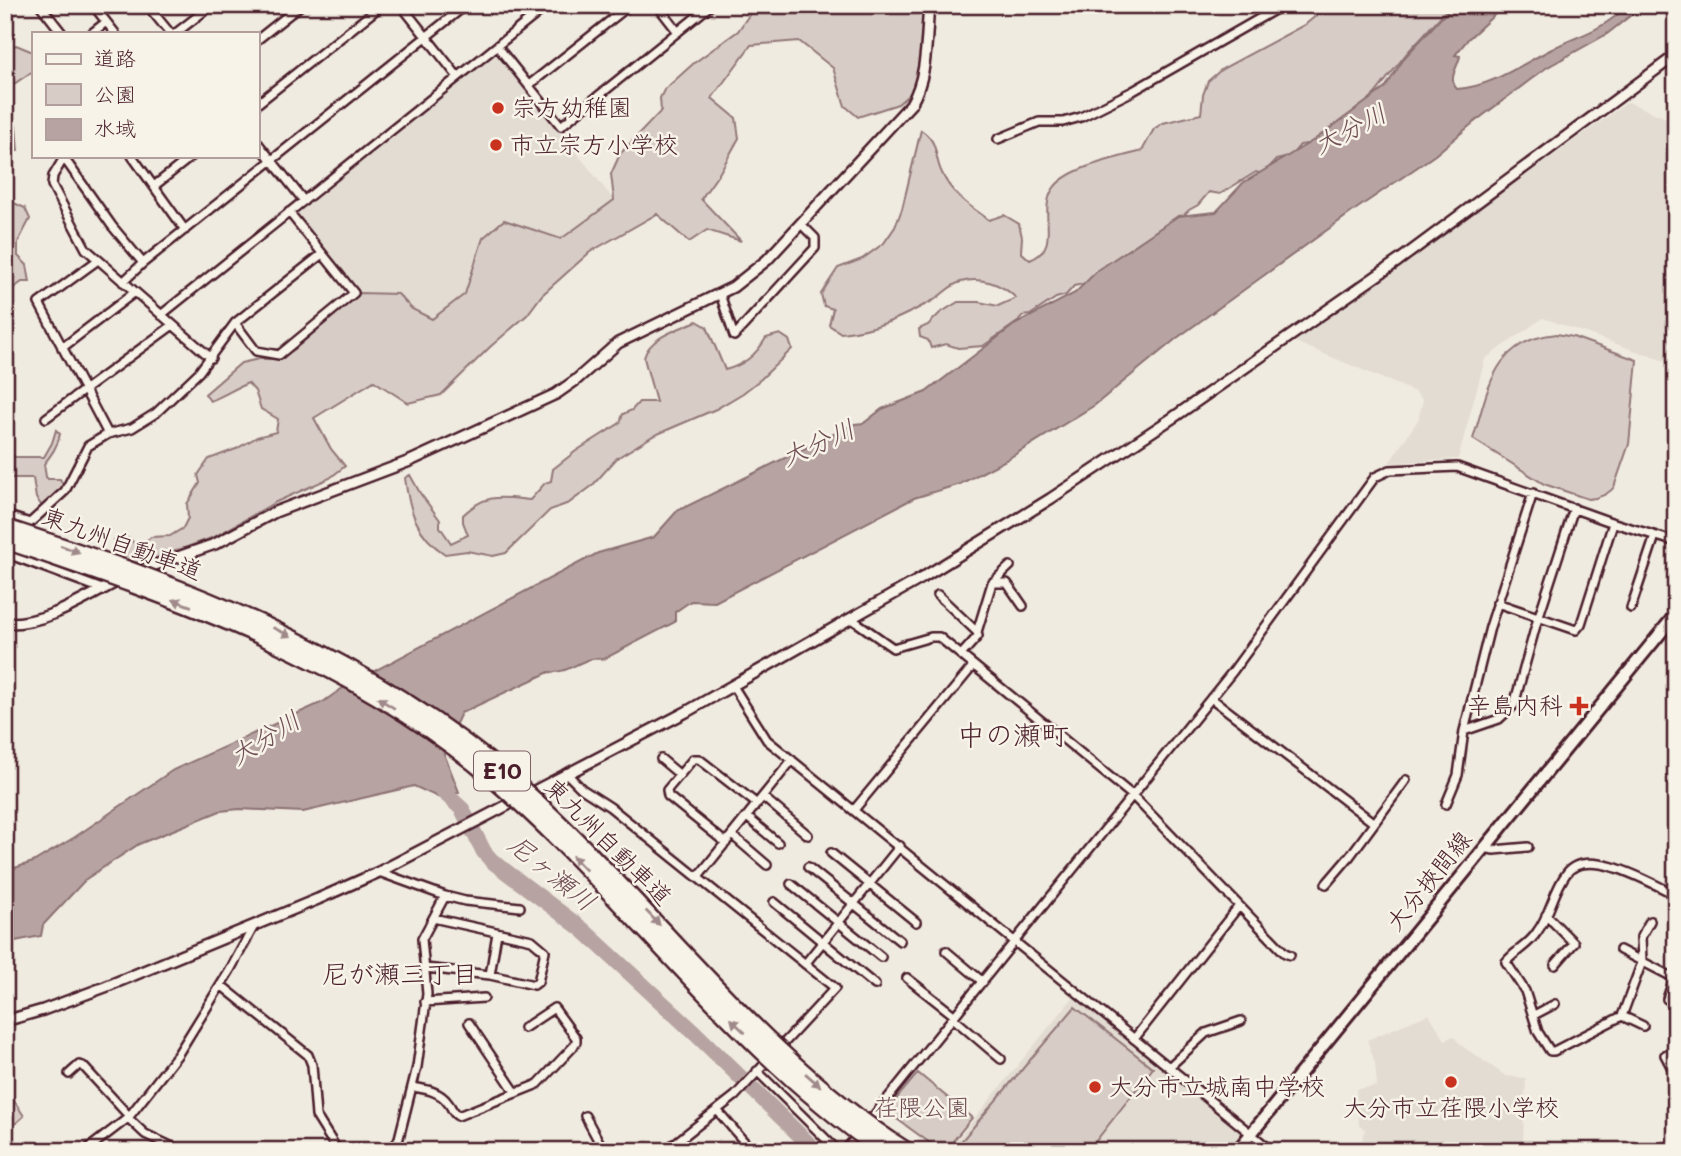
<svg xmlns="http://www.w3.org/2000/svg" width="1681" height="1156" font-family="Mali,'Klee One',sans-serif">
	<style>
		.built { fill: #e3dcd2 }
		.green { fill: #d8cdc6; stroke: #917678; stroke-width: 2 }
		.water { fill: #b7a4a2; stroke: #8b6f72; stroke-width: 2 }
		.lines { fill: none; stroke-linecap: round; stroke-linejoin: round }
		.river { stroke: #b7a4a2; stroke-width: 16 }
		.minor-casing { stroke: #4a1f2b; stroke-width: 12 }
		.tertiary-casing { stroke: #4a1f2b; stroke-width: 14 }
		.secondary-casing { stroke: #4a1f2b; stroke-width: 16 }
		.minor { stroke: #f7f3e8; stroke-width: 7 }
		.tertiary { stroke: #f7f3e8; stroke-width: 9 }
		.secondary { stroke: #f7f3e8; stroke-width: 10 }
		.motorway-bridge-casing { stroke: #4a1f2b; stroke-width: 19; stroke-linecap: butt }
		.motorway-bridge { stroke: #f7f3e8; stroke-width: 14 }
		.oneway { fill: #a0898a }
		.poi-dot { fill: #c8321e; stroke: #f7f3e8; stroke-width: 2.5 }
		.labels { text-anchor: middle; stroke-width: 5; stroke-linejoin: round; paint-order: stroke }
		.shield { fill: #f7f3e8; stroke: #7e5f64; stroke-width: 2 }
		.shield-label { font-size: 23px; font-weight: bold; fill: #4a1f2b }
		.poi-label { font-size: 24px; fill: #4a1f2b; stroke: #f7f3e8; text-anchor: start }
		.street-label { font-size: 24px; fill: #4a1f2b; stroke: #f7f3e8 }
		.park-label { font-size: 24px; fill: #6e4a52; stroke: #f7f3e8 }
		.water-label { font-size: 26px; font-style: italic; fill: #704e55; stroke: #f7f3e8 }
		.neighbourhood-label { font-size: 26px; fill: #4a1f2b; stroke: #f7f3e8 }
		.quarter-label { font-size: 28px; fill: #4a1f2b; stroke: #f7f3e8 }
	</style>
	<rect width="100%" height="100%" fill="#f0ebe0"/>
	<filter id="ink" filterUnits="userSpaceOnUse"><feTurbulence type="fractalNoise" baseFrequency=".0143" numOctaves="2"/><feDisplacementMap in="SourceGraphic" scale="14" xChannelSelector="R" yChannelSelector="G"/><feConvolveMatrix kernelMatrix="1 2 1 2 8 2 1 2 1" color-interpolation-filters="sRGB"/></filter>
	<g filter="url(#ink)">
		<path class="built" d="M499 54 614 200 561 239 503 220 483 239 465 294 432 319 412 308 398 294 359 293 298 213 487 61Z
			M1628 102 1676 122V365L1543 318 1485 359 1458 459 1389 463 1418 420 1423 400 1415 392 1293 341Z
			M1075 995 1244 1132 1228 1151H948Z
			M1429 1014 1445 1040 1453 1036 1462 1046 1506 1076 1526 1078 1523 1141 1531 1151H1360L1365 1129 1359 1126 1356 1089 1377 1086 1375 1063 1367 1040Z"/>
		<path class="green" d="M756 5H926L922 51 913 91 898 104 858 117 845 106 833 68 799 41 751 45 712 98 736 118 739 138 720 172 701 199 741 241 707 230 689 242 657 214 590 252 542 295 527 315 490 347 441 395 408 403 374 381 314 418 331 449 345 466 330 478 276 502 214 537 141 564 126 559 114 540 129 538 138 547 151 537 170 536 183 528 188 518 187 504 200 483 198 475 209 459 236 449 257 437 276 432 278 419 261 409 255 391 248 383C235 388 224 396 210 401L205 394 241 363 259 359H278L295 349 359 293 398 294 412 309 432 319 465 294 483 238 504 220 561 239 614 200 611 174 620 154 661 111 660 98 664 90 694 63 738 31Z
			M1329 5H1451L1407 53 1375 94 1358 110 1314 143 1300 145 1290 157 1276 160 1263 174 1256 172 1220 194 1209 192 1198 205 1189 210 1166 232 1087 283 1074 286 1066 295 1056 298 1030 315 1022 316 1019 321 983 346 958 348 946 344 931 348 928 340 920 337 919 329 928 325 940 313 958 302H979L998 306 1016 298C1002 284 981 276 961 282 951 284 942 295 934 300 900 318 879 329 841 333L829 325 833 309 824 306 821 294 838 268 862 259 884 243 895 227 902 209 921 130C940 143 933 155 942 173 952 195 970 206 989 220L1004 215 1019 224 1022 237 1021 252 1030 260C1063 247 1037 213 1053 189 1067 167 1118 158 1142 151L1154 129 1163 123 1201 114 1203 95 1208 81 1222 69 1306 24Z
			M16 45 33 52V71L5 90V49Z
			M5 123 16 126 18 151 5 153Z
			M5 199 25 208 30 219 18 242V256L27 265 30 282H22L5 294Z
			M697 321 707 327 725 370C744 365 756 355 766 338L780 334 789 340 792 349 761 379 743 393 716 409 653 436 617 458 592 486 569 503 550 510 506 553 493 556 467 551 445 554C417 536 409 510 405 478L410 475 420 493 440 520V527L451 543 468 535 463 522V515C486 493 501 497 530 500L545 483 551 481 553 469 576 451 620 423 623 414 632 410 639 402H656L644 358C649 337 679 329 697 321Z
			M1557 334 1573 337 1637 360 1629 444 1614 487C1609 494 1597 499 1588 499L1544 484 1473 439C1489 388 1493 340 1557 334Z
			M56 430 60 434C58 446 51 455 44 464L46 477 48 479H60L64 486 61 492 46 506H42L36 498 33 478H5V453L15 457H44L52 443Z
			M1075 1007 1153 1068 1088 1151H953Z
			M918 1073 972 1118 945 1151H941L886 1111Z
			M5 1087 24 1116 5 1133Z"/>
		<path class="water" d="M1453 5H1505L1468 39 1455 55 1460 56C1458 67 1447 79 1457 89 1491 87 1522 64 1552 49 1568 40 1586 35 1601 26 1617 17 1625 5 1644 5L1607 34 1546 68 1473 123 1435 155 1359 207 1177 338 1095 405 1006 460 960 484 914 498 715 602 691 601 675 612V622L604 659C581 655 572 674 549 672L461 713 443 751 459 792 444 800 414 786 303 812 240 809 220 811 139 844 86 879 43 925 41 936 5 943V871L33 862 75 837 173 770 323 702 344 687 598 553 654 537 677 511 854 424 864 423 882 409 926 392 1014 325 1075 293 1098 270 1178 216 1216 212 1243 183 1314 140 1385 88 1405 57Z"/>
		<g class="lines">
			<path class="river" d="M435 784 462 809 484 852 492 861 582 929 695 1033 816 1151"/>
			<g class="minor-casing">
				<path id="minor" d="M40 5 62 33
					M93 5 115 33
					M147 5 170 33
					M401 5 458 77
					M657 5 678 32
					M92 33 106 22
					M176 33 212 5
					M257 40 301 5
					M497 46 561 126 711 5
					M529 85 630 5
					M257 104 382 5
					M998 139 1039 122H1063L1081 117 1133 91 1283 5
					M257 142 304 201
					M65 156 53 176 52 185 86 249 211 358
					M132 156 185 230
					M64 158 112 226 143 263
					M154 186 192 156
					M98 260 39 303 108 434
					M123 282 143 263 466 5
					M720 294 734 336 815 248V238L801 224
					M161 315 548 5
					M235 323 256 351 279 355 354 293 289 212
					M62 348 135 292
					M46 418 173 325
					M5 515 30 523
					M20 532 65 491 88 446 108 434 132 428 156 413 199 372 235 323 322 254
					M5 553 102 589
					M992 583H1007L1023 606
					M938 595 977 632 978 636 961 655
					M1497 603 1576 630 1581 624 1613 523
					M1631 608 1655 536
					M852 619 893 648 931 637H939L1133 796 1285 953 1290 955
					M977 632 992 583 1010 566
					M733 686 767 740 1272 1151
					M1211 698 1374 823
					M1464 731 1499 719 1514 705 1536 625 1574 508
					M661 759 680 775
					M566 773 582 789 610 807 835 988 735 1096 717 1110 752 1151
					M763 797 808 835
					M1446 804 1458 775 1464 731 1490 627 1533 493
					M854 810 973 666
					M747 817 778 843
					M732 835 767 865
					M726 843 668 796 667 790 693 759H699L757 804
					M1484 848 1494 850 1528 847
					M831 853 916 922
					M808 867 900 941
					M379 872 445 896
					M698 877 792 760
					M791 884 881 957
					M1326 884 1350 856 1406 780
					M774 902 875 985
					M1546 915 1574 943 1555 965
					M1650 921 1641 937 1642 962 1622 1016 1554 1051H1550L1538 1032 1525 991 1506 962C1515 951 1529 945 1537 932 1550 915 1553 892 1566 874 1587 845 1651 883 1676 895
					M1620 950 1676 979
					M946 951 983 982
					M805 964 900 846
					M425 968 490 975 534 985 538 982 545 951 532 940 433 918
					M490 975 497 933
					M907 978 955 1016
					M221 985 308 1055 312 1065 316 1116 338 1151
					M1667 999 1674 978
					M425 1002 484 998
					M1534 1015 1555 1004
					M1622 1016 1643 1026
					M953 1018 1001 1059
					M469 1023 516 1093
					M1134 1039 1239 906
					M1676 1049 1665 1055 1676 1076
					M1169 1067 1206 1033 1241 1021
					M757 1071 838 1151
					M69 1074 79 1065 83 1066 129 1116
					M412 1087C425 1089 440 1091 448 1103 453 1109 452 1113 458 1116L538 1084 573 1047 576 1042V1038L554 1008 524 1028
					M585 1116 604 1151
					M128 1118 145 1134 181 1151
					M867 1124 1233 671 1375 477 1390 470 1457 467 1608 521 1676 542
					M85 1151 128 1118 178 1054 230 970 254 926
					M393 1151 399 1138 417 1067 427 994 422 939 445 896 465 901 520 907
					M665 1151 717 1110
					M844 1151 860 1133"/>
			</g>
			<g class="tertiary-casing">
				<path id="tertiary" d="M135 572 215 544 275 512 410 461 556 394 576 380 618 343 733 287 767 260 911 104C928 77 926 37 929 5
					M5 623C46 625 85 598 120 580
					M5 1021 43 1010 105 987 318 899 379 872 686 712 922 578 1050 499 1174 417 1398 261 1676 55"/>
			</g>
			<g class="secondary-casing">
				<path id="secondary" d="M1237 1151 1676 614"/>
			</g>
			<use href="#minor" class="minor"/>
			<use href="#tertiary" class="tertiary"/>
			<use href="#secondary" class="secondary"/>
			<g class="motorway-bridge-casing">
				<path id="motorway-bridge" d="M5 527C201 590 389 663 542 806 664 920 765 1061 908 1151
					M5 541C178 599 356 660 496 782 630 899 734 1049 882 1151"/>
			</g>
			<use href="#motorway-bridge" class="motorway-bridge"/>
		</g>
		<defs><path id="oneway-solid" d="M-6-.8H1V-3.2L6.5 0L1 3.2V.8H-6Z" transform="scale(1.75)"/></defs>
		<g class="oneway">
			<use href="#oneway-solid" transform="translate(70 549) rotate(20)"/>
			<use href="#oneway-solid" transform="translate(182 603) rotate(-160)"/>
			<use href="#oneway-solid" transform="translate(282 632) rotate(26)"/>
			<use href="#oneway-solid" transform="translate(386 703) rotate(-148)"/>
			<use href="#oneway-solid" transform="translate(579 863) rotate(-134)"/>
			<use href="#oneway-solid" transform="translate(653 918) rotate(46)"/>
			<use href="#oneway-solid" transform="translate(738 1026) rotate(-136)"/>
			<use href="#oneway-solid" transform="translate(813 1080) rotate(41)"/>
		</g>
	</g>
	<g class="poi-dot">
		<circle cx="498" cy="108" r="7"/>
		<circle cx="496" cy="145" r="7"/>
		<path d="M1575.5 695.5h7v7h7v7h-7v7h-7v-7h-7v-7h7z"/>
		<circle cx="1451" cy="1082" r="7"/>
		<circle cx="1095" cy="1087" r="7"/>
	</g>
	<g class="labels">
		<rect class="shield" x="474" y="751.5" width="56" height="39" rx="5"/>
		<g class="shield-label">
			<text x="502" y="779">E10</text>
		</g>
		<g class="poi-label">
			<text x="512" y="116">宗方幼稚園</text>
			<text x="510" y="153">市立宗方小学校</text>
			<text x="1563" y="714" text-anchor="end">辛島内科</text>
			<text x="1109" y="1095">大分市立城南中学校</text>
			<text x="1451" y="1116" text-anchor="middle">大分市立荏隈小学校</text>
		</g>
		<g class="street-label">
			<text transform="translate(122 544) rotate(20)" y="8">東九州自動車道</text>
			<text transform="translate(608 842) rotate(45)" y="8">東九州自動車道</text>
			<text transform="translate(1429 881) rotate(-51)" y="8">大分挾間線</text>
		</g>
		<g class="park-label">
			<text x="922" y="1116">荏隈公園</text>
		</g>
		<g class="water-label">
			<text transform="translate(1350 129) rotate(-27)" y="9">大分川</text>
			<text transform="translate(818 443) rotate(-24)" y="9">大分川</text>
			<text transform="translate(265 738) rotate(-32)" y="9">大分川</text>
			<text transform="translate(552 873) rotate(39)" y="9">尼ヶ瀬川</text>
		</g>
		<g class="neighbourhood-label">
			<text x="400" y="983">尼が瀬三丁目</text>
		</g>
		<g class="quarter-label">
			<text x="1013" y="745">中の瀬町</text>
		</g>
	</g>
	<rect width="1681" height="1156" fill="none" stroke="#f7f3e8" stroke-width="28"/>
	<rect x="14" y="14" width="1653" height="1128" fill="none" stroke="#4a1f2b" stroke-width="2.5" filter="url(#ink)"/>
	<rect x="32" y="32" width="228" height="126" fill="#f7f3e8" stroke="#b29e9c" stroke-width="2"/>
	<rect x="46" y="54" width="35" height="10" fill="#f7f3e8" stroke="#b29e9c" stroke-width="2"/>
	<text x="94" y="66" font-size="21" fill="#4a1f2b">道路</text>
	<rect x="46" y="84" width="35" height="21" fill="#d8cdc6" stroke="#b29e9c" stroke-width="2"/>
	<text x="94" y="102" font-size="21" fill="#4a1f2b">公園</text>
	<rect x="46" y="119" width="35" height="21" fill="#b7a4a2" stroke="#b29e9c" stroke-width="2"/>
	<text x="94" y="136" font-size="21" fill="#4a1f2b">水域</text>
</svg>
